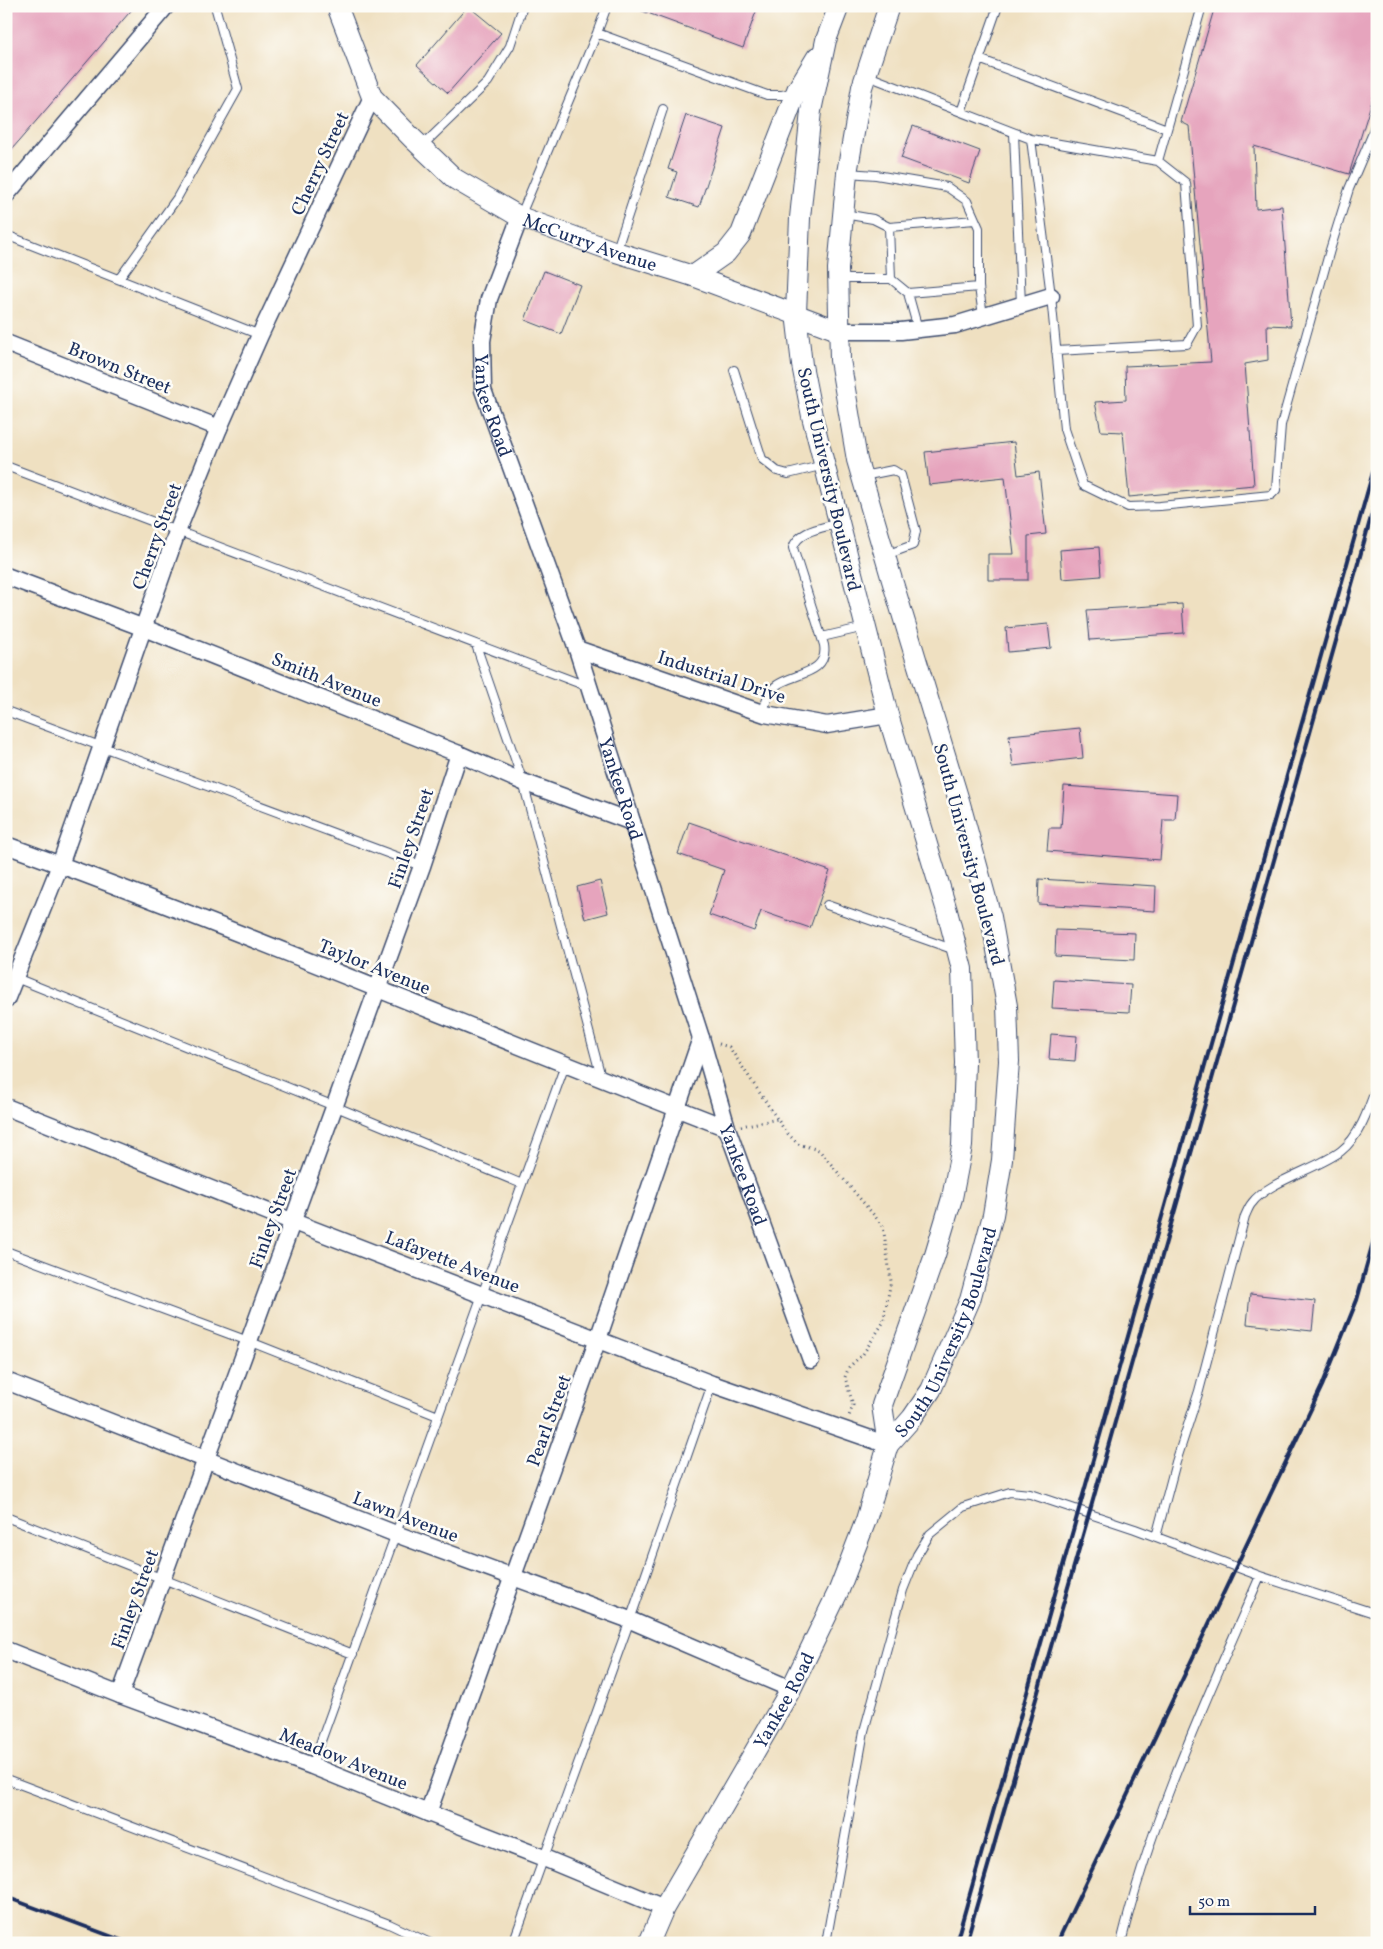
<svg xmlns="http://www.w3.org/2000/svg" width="1383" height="1949" font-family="Vollkorn,serif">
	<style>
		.building { fill: #e6a4bd }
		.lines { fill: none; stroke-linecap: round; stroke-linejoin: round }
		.service-casing { stroke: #3b4a6d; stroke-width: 10 }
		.minor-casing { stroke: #3b4a6d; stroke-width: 19 }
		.tertiary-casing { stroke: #3b4a6d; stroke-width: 22 }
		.path { stroke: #3b4a6d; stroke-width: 3; stroke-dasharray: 1 4; stroke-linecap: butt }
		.service { stroke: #fff; stroke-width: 8 }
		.minor { stroke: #fff; stroke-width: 16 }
		.tertiary { stroke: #fff; stroke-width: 20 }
		.rail { stroke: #1b2f5e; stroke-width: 4 }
		.labels { text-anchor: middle; stroke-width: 5; stroke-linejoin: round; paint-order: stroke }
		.street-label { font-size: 19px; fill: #1b2f5e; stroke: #fdfcf7 }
	</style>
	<rect width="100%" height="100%" fill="#fdfcf7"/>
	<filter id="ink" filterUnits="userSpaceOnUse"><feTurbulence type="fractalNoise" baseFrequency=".02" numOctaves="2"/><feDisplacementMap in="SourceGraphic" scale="10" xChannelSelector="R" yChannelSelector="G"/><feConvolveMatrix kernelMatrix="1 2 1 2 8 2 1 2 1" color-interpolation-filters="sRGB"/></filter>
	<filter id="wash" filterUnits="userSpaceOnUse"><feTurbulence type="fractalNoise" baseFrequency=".0096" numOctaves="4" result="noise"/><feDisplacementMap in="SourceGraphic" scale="20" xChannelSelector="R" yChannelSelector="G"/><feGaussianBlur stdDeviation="1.12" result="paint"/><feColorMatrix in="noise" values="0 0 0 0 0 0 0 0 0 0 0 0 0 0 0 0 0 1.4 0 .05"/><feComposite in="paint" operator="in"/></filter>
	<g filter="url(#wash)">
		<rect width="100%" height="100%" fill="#efe0c1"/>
		<g id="blocks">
			<path class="building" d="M6 6H135L6 156Z
				M468 6 501 33 448 93 417 65Z
				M634 6H758L743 48 634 8Z
				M1215 6H1377V85L1349 174 1254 146 1256 209 1282 206 1291 326 1267 325 1268 360 1245 364 1254 485 1129 497 1123 432 1101 431 1095 402 1126 400 1125 366 1211 362 1189 126 1181 122Z
				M686 115 725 128 699 207 669 197 677 172 668 169Z
				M913 126 980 151 969 183 901 158Z
				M544 271 580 285 561 334 525 320Z
				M1014 442 1018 475 1039 472 1046 534 1028 536V580H988V554H1014L1005 477 929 485 925 452Z
				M1099 547 1101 576 1062 579 1060 550Z
				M1182 604 1184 633 1090 640 1087 610Z
				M1048 624 1051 648 1008 652 1006 628Z
				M1080 728 1083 758 1013 766 1009 735Z
				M1064 786 1177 794 1175 820H1163L1160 860 1047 851 1049 828H1061Z
				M689 822 830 871 810 928 761 911 754 931 709 915 724 870 678 854Z
				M1039 879 1156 886 1155 911 1038 904Z
				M600 881 608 913 585 919 577 887Z
				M1056 930 1135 933 1134 960 1055 956Z
				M1054 980 1131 985 1129 1012 1052 1008Z
				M1051 1034 1077 1036 1075 1061 1049 1059Z
				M1250 1294 1315 1301 1312 1331 1247 1324Z"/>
		</g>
	</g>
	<g filter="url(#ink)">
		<use href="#blocks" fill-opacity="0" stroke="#3b4a6d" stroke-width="1"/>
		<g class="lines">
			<g class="service-casing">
				<path id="service" d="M597 33 767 95H782L794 92
					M979 59 1167 129
					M868 76 1031 139 1051 296 1064 429 1083 485 1128 507 1160 506 1271 495 1276 490 1281 425 1330 250 1349 189 1372 135 1377 118
					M961 112 998 6
					M1014 133 1021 305
					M1031 139 1158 161 1202 6
					M421 147 488 82 510 46 523 6
					M847 173 876 175 947 187 967 201 979 228V287L983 316
					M844 214 873 219 889 227 891 279
					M520 217 597 33 607 6
					M889 227 975 220
					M6 235 260 335
					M616 252 663 109
					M119 279 177 198 238 89 215 6
					M838 279H891L908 293 918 329
					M908 293 979 287
					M1056 351 1187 344 1197 326 1186 183 1158 161
					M734 370 762 459 777 471 788 474 824 465
					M6 466 589 687
					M863 476 893 470 901 475 916 531 913 545 886 555
					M822 637 865 627
					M476 645 523 782 601 1077
					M6 711 422 866
					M762 713C766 704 768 691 777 685 794 673 829 674 824 645L793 548C798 530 824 528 839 523
					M827 905 955 950
					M6 974 334 1106 522 1184
					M6 1251 248 1341 438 1416
					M6 1517 353 1654
					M1156 1537 1176 1462 1199 1391 1245 1216C1247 1212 1249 1206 1252 1203 1267 1182 1319 1168 1341 1151 1360 1136 1369 1108 1377 1085
					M312 1766 565 1065
					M6 1779 389 1924 430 1943
					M513 1943 630 1620 712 1384
					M826 1943 864 1731 903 1590 917 1555 930 1534 963 1507 1010 1492 1030 1494 1135 1529 1260 1576 1377 1614
					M1121 1943C1152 1815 1208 1696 1260 1576"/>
			</g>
			<g class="minor-casing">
				<g id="minor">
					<path d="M6 195 166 6"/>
					<path id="s1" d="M520 217 489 299 482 341 483 390 577 649 701 1038 727 1128 811 1360"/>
					<path d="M840 331H901L955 325 1051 296"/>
					<path d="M6 343 219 428"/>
					<path d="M6 576 144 628 459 754 523 782 632 822"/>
					<path d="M577 649 765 714 827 725 888 715"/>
					<path d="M6 845C249 933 486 1035 727 1128"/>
					<path d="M6 1000 60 865 177 532 219 428 260 335 372 97"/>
					<path d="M6 1107 291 1221 712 1384 888 1445"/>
					<path d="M6 1381 396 1534 630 1620 791 1689"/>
					<path d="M6 1650 120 1695 312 1766 428 1813 544 1858 664 1908"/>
					<path d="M120 1695 422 866 459 754"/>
					<path d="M428 1813 598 1339 701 1038"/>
				</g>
			</g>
			<g class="tertiary-casing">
				<g id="tertiary">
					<path id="s2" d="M337 6 372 97 413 139 455 179 520 217 616 252 693 276 840 331"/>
					<path d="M693 276 726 253 741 234 797 90 817 57"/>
					<path id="s3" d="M888 1445 912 1418 931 1390 970 1300 993 1215 1002 1160 1009 1061 1007 1006 991 917 960 804 892 580 857 460 840 360 838 269 847 173 862 87 889 6"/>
					<path id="s4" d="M649 1943 664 1908 791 1689 839 1590 866 1520 888 1445 882 1405 935 1255 952 1198 962 1146 965 1063 962 969 947 911 888 715 812 416 802 365 796 313 800 218 811 111 826 40 839 6"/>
				</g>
			</g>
			<path class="path" d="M719 1044 729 1047 786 1132 798 1144 819 1150 883 1226 891 1281 883 1323 863 1354 849 1367 845 1377 853 1405 849 1416
				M741 1126 778 1119"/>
			<use href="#service" class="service"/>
			<use href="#minor" class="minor"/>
			<use href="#tertiary" class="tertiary"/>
			<path class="rail" d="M6 1897 129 1943
				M956 1943 1377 458
				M966 1943 1089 1514 1377 496
				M1057 1943 1322 1386 1357 1300 1377 1228"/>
		</g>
	</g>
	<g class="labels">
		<g class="street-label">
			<text transform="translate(319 163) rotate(-65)" y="7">Cherry Street</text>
			<text dy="7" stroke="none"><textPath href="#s2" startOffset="364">McCurry Avenue</textPath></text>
			<text transform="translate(120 367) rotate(22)" y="7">Brown Street</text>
			<text dy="7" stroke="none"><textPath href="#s1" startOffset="196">Yankee Road</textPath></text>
			<text transform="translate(830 479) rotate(77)" y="7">South University Boulevard</text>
			<text transform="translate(156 536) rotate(-70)" y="7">Cherry Street</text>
			<text transform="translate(722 676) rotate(18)" y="7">Industrial Drive</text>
			<text transform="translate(327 679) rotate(22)" y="7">Smith Avenue</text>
			<text dy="7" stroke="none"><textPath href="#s1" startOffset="601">Yankee Road</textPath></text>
			<text transform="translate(410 838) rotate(-71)" y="7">Finley Street</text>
			<text transform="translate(970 854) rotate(75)" y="7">South University Boulevard</text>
			<text transform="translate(375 966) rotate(22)" y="7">Taylor Avenue</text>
			<text dy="7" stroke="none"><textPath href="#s1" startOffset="1006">Yankee Road</textPath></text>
			<text transform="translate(272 1218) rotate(-70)" y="7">Finley Street</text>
			<text transform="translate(453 1261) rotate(21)" y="7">Lafayette Avenue</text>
			<text dy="7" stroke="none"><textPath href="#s3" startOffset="129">South University Boulevard</textPath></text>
			<text transform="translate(548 1420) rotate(-70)" y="7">Pearl Street</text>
			<text transform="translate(406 1516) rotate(21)" y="7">Lawn Avenue</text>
			<text transform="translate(134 1599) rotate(-70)" y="7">Finley Street</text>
			<text dy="7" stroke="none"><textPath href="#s4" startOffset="278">Yankee Road</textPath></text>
			<text transform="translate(344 1758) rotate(22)" y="7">Meadow Avenue</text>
		</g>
	</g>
	<rect width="1383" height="1949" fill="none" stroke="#fdfcf7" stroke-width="25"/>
	<path d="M1190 1906v8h125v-8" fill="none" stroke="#1b2f5e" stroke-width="2.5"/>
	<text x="1198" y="1906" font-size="15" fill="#1b2f5e" stroke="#fdfcf7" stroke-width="4" paint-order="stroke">50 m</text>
</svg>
